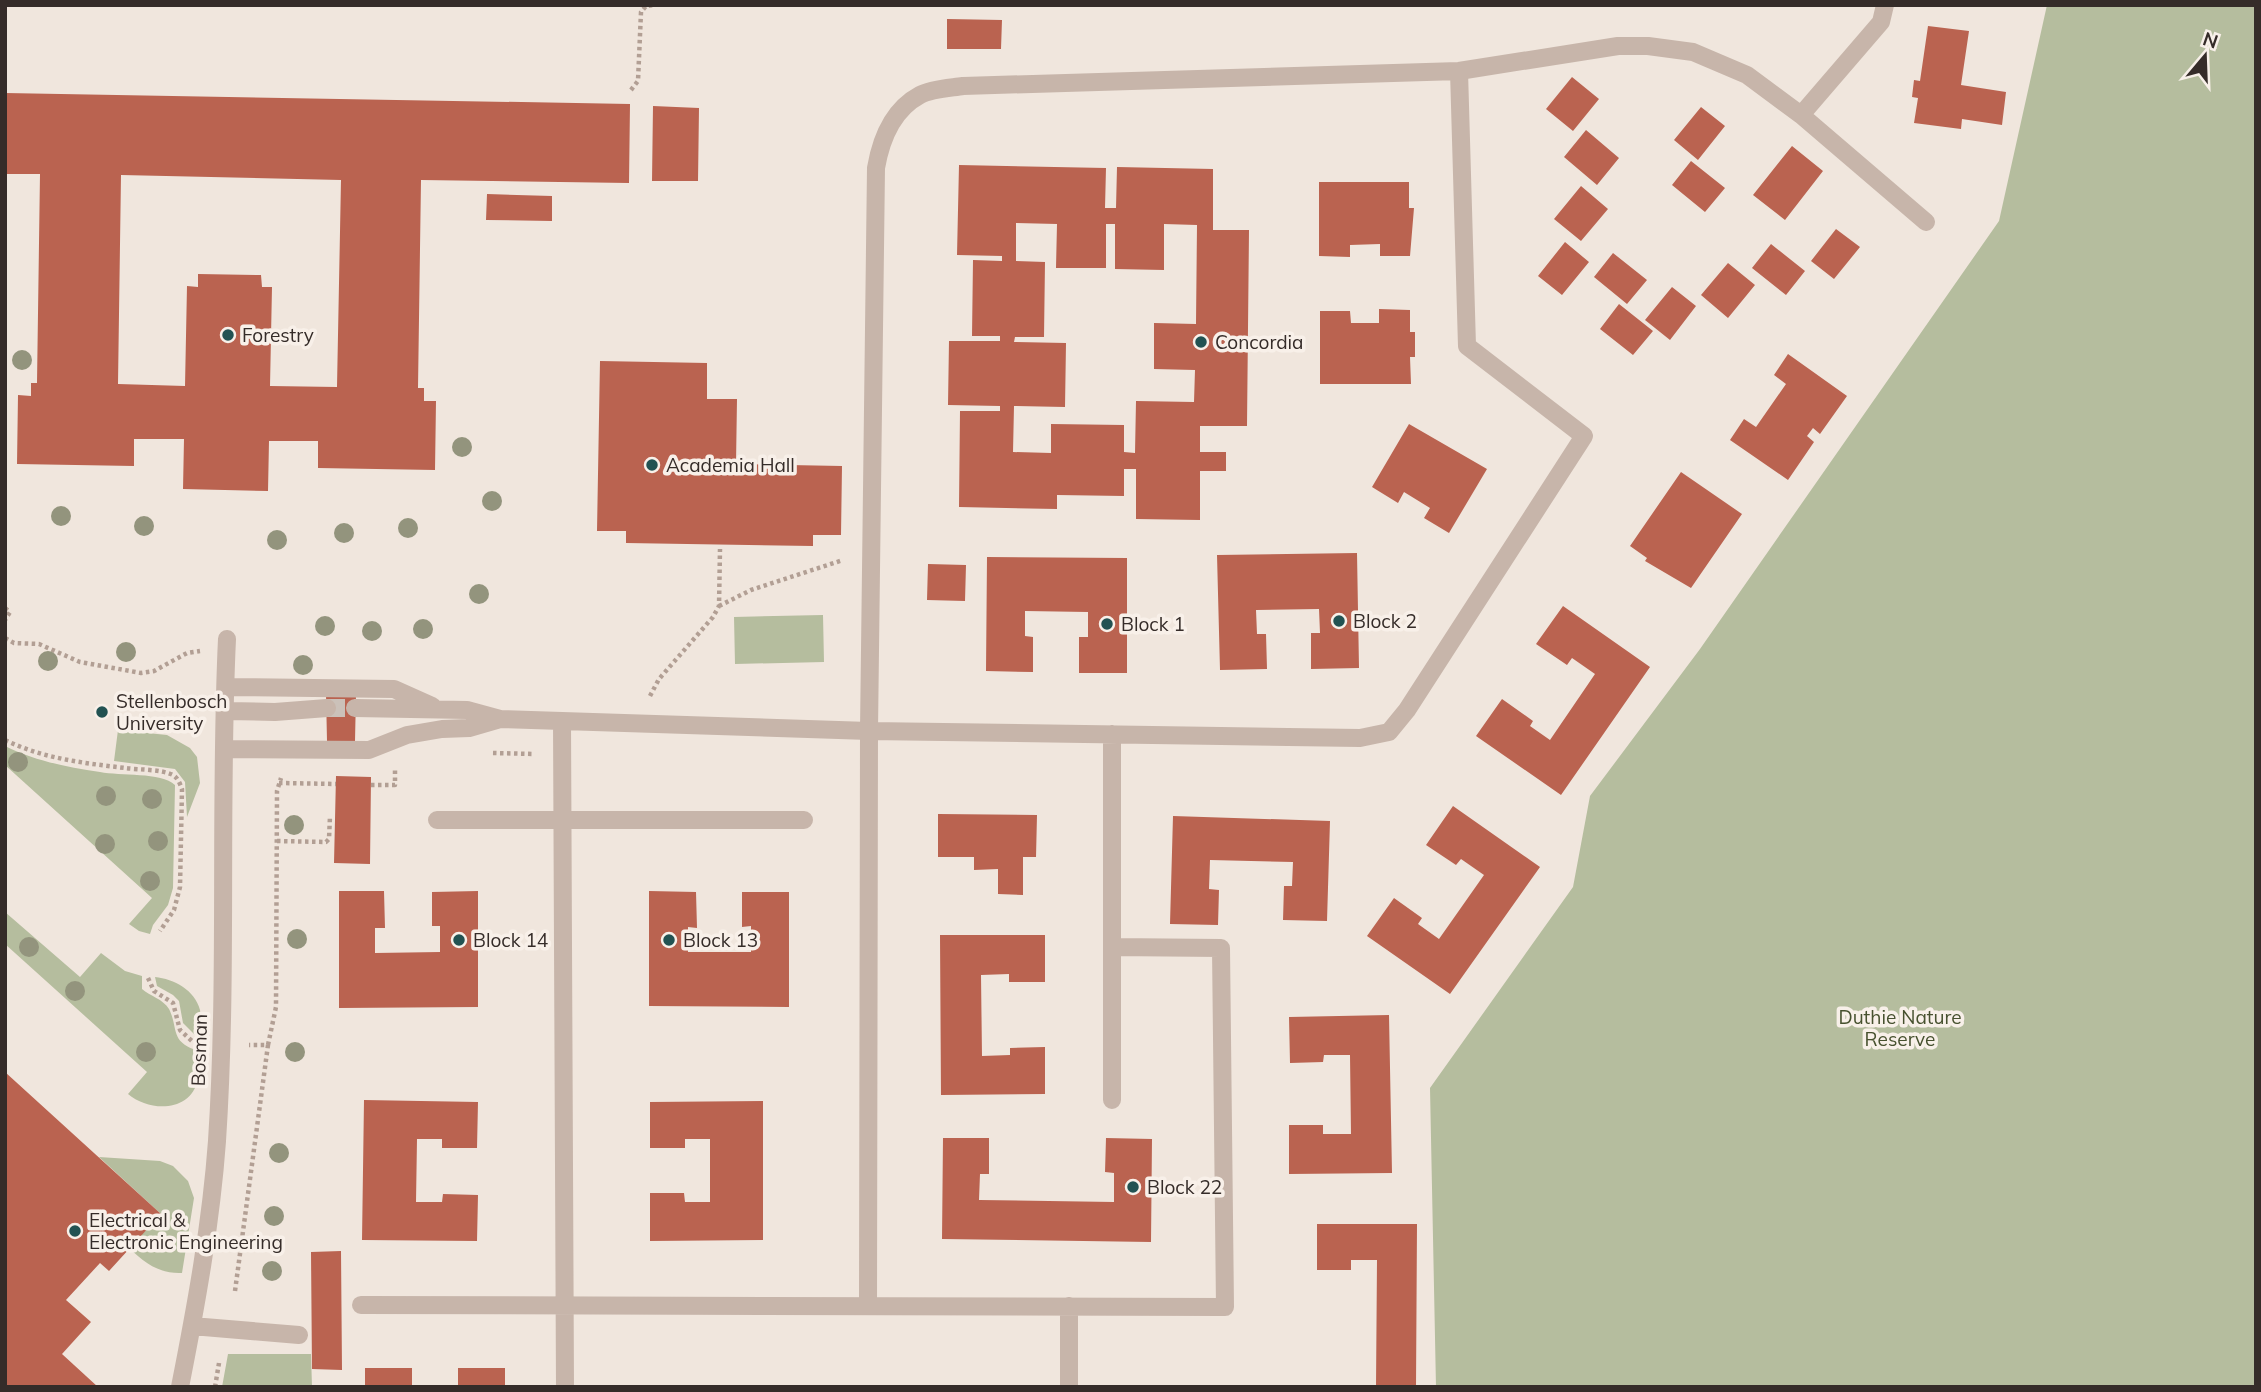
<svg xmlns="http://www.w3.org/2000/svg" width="2261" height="1392" font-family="Mulish,sans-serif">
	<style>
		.green { fill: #b5bd9e }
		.building { fill: #ba6350; fill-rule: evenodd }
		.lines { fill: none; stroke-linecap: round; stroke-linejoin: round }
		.minor-tunnel { stroke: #cbc1b9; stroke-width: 18; stroke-dasharray: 18 9; stroke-linecap: butt }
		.path { stroke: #b29f94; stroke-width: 4.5; stroke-dasharray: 3.5 3.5; stroke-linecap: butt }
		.minor { stroke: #c7b5aa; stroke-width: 18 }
		.tree { fill: #93947d }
		.poi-dot { fill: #225252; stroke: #f8f0e9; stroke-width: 2.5 }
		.labels { text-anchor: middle; stroke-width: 7; stroke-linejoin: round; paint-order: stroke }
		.poi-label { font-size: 19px; fill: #352c29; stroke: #f8f0e9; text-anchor: start }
		.park-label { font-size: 19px; fill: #47512f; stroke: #f8f0e9 }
		.street-label { font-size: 19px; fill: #352c29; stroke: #f8f0e9 }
	</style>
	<rect width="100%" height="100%" fill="#f0e6dd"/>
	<path class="green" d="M2047 5H2256V1387H1436L1430 1088 1573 887 1590 796 1700 649 1999 221Z
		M823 615 824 662 735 664 734 617Z
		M118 730 167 735 190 748 197 757 200 783 187 817 185 782 175 769 114 761Z
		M5 746C35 761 67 767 100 772 120 776 161 772 175 785L173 888 168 905 153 925 150 934 139 931 129 924 152 898 5 765Z
		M5 912 80 977 101 953 125 971 142 976V989C150 996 163 999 169 1009 179 1029 169 1042 199 1051 199 1060 200 1071 198 1079 191 1113 149 1112 128 1094L147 1072 5 944Z
		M155 977C174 979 195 990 200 1010 202 1019 200 1031 200 1040L183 1023 179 1001 173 995 157 986Z
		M99 1157 160 1161 173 1166 188 1181 194 1198 182 1273C159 1274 145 1263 129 1248L161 1214Z
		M228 1354H311L312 1387H222Z"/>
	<path class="building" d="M947 19 1002 20 1001 49H947Z
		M1928 26 1969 31 1961 85 2006 92 2002 125 1962 119 1961 129 1914 123 1918 98 1912 97 1914 80 1920 81Z
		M1572 77 1599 99 1573 131 1546 109Z
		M5 93 630 104 629 183 421 180 418 388H424V401H436L435 470 318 468V441H269L268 491 183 489 184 439H134V466L17 464 18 395 31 396V383H37L40 174H5ZM121 175 341 180 337 387 270 386 272 287H262L261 275 198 274V287L187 286 185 386 118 384Z
		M653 106 699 108 698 181H652Z
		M1701 107 1725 126 1698 160 1674 140Z
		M1586 130 1619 158 1597 185 1564 157Z
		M1792 146 1823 171 1785 220 1753 195Z
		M1691 161 1725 188 1705 212 1672 185Z
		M959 165 1106 168 1105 208H1116L1117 167 1213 169V230H1249L1247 426H1200V452H1226V471H1200V520L1136 519V469H1124V496L1057 495V509L959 507 960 411H1000V406L948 405 949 341H1000V336H972L973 260 1002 261V256L957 255ZM1016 223 1057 224 1056 268H1106V224H1115V269L1164 270V224L1197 225 1196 324 1154 323V369L1195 370 1194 402 1136 401 1135 453 1124 452V425L1051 424V453L1013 452 1014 406 1065 407 1066 343 1014 342 1015 337H1044L1045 262 1016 261Z
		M1319 182H1409V208H1414L1410 256H1380V244L1350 245V257L1319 256Z
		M1581 186 1608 209 1581 241 1554 219Z
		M487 194 552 196V221L486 220Z
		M1836 229 1860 247 1834 279 1811 261Z
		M1565 242 1589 262 1562 295 1538 276Z
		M1771 244 1805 271 1786 295 1752 268Z
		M1613 253 1647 280 1627 304 1594 277Z
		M1728 263 1755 285 1728 318 1701 295Z
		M1672 287 1696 306 1670 340 1645 320Z
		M1619 304 1653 331 1633 355 1600 329Z
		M1379 309 1410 310V332H1415V357H1410L1411 384H1320V311H1350L1351 323H1379Z
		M1788 354 1847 396 1820 434 1813 428 1807 436 1814 442 1788 480 1730 440 1744 419 1756 427 1786 384 1774 375Z
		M600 361 707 363V399H737L736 464 842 466 841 535H813V546L626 543V531H597Z
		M1409 424 1487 469 1449 533 1424 518 1430 508 1404 492 1398 503 1372 487Z
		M1681 472 1742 514 1691 588 1645 561 1647 558 1630 546Z
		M1357 553 1359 668 1311 669V633H1320L1319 609 1256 610 1257 634H1266L1267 669 1220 670 1217 555Z
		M987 557 1127 558V673H1079V637H1088V612L1025 611V636L1033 637V672L986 671Z
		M928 564 966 565 965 601 927 600Z
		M1563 606 1650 667 1561 795 1476 736 1502 699 1533 721 1530 726 1550 740 1595 674 1572 658 1567 665 1536 644Z
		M326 694H356L355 741H327Z
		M336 776 371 777 370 864 334 863Z
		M1453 806 1540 867 1450 994 1367 936 1394 898 1422 918 1418 924 1439 939 1484 875 1461 859 1456 865 1426 845Z
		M938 814 1037 815 1036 857H1023V895L998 894V869L974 870V857H938Z
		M1173 816 1330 821 1327 921 1283 920 1284 886H1292L1293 862 1210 860 1209 889 1219 890 1218 925 1170 924Z
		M339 891H384L385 928H375V953L440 952V926H432V892L478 891V1007L339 1008Z
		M649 891 696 892 697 928 688 927V952H751V926L742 927V892H789V1007L649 1006Z
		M940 935H1045V982H1009V974L981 975 982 1056 1010 1055V1048L1045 1047V1094L941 1095Z
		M1389 1015 1392 1173 1289 1174V1125H1323V1134H1351L1350 1055H1324L1323 1062 1290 1063 1289 1017Z
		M5 1072 161 1214 109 1271 100 1263 66 1300 91 1322 62 1354 98 1387H5Z
		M364 1100 478 1102 477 1148H442V1139H417L416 1202H442L443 1194 478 1195 477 1241 362 1240Z
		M763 1101V1240L650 1241V1193H684L685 1202H710V1139H685V1148H650V1102Z
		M943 1138H989V1174H980L979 1200 1114 1202V1173L1105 1172 1106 1138 1152 1139 1151 1242 942 1239Z
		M1317 1224H1417L1416 1387H1376L1377 1260H1351V1270H1317Z
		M341 1251 342 1370 312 1369 311 1252Z
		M365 1368H412V1387H365Z
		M458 1368H505V1387H458Z"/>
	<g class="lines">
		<path class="minor-tunnel" d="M327 708H355"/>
		<path class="path" d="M631 90 638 81 641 12 646 6 655 5
			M719 606 751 590 843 560
			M5 608 10 612 5 620
			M5 638 14 643 39 644 80 662 141 673 154 671 187 653 200 651
			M650 696 659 679 713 617 719 606 720 549
			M5 740C44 759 84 763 125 768 139 770 161 769 173 775 178 778 180 784 182 789L180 887 174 910 160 931
			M493 753 534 754
			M279 783 336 784
			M371 785H395V770L397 769
			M277 841 326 842 329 839 330 816
			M148 978 154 991 173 1003 180 1030 193 1042
			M268 1045 276 1007 277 791 281 778
			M235 1291 268 1045H249
			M215 1387 219 1363"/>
		<path class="minor" d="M1801 115 1881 22 1885 5
			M226 687 394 689 432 706
			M355 708 467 710 500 719 869 731 1360 738 1389 732 1407 710 1584 436 1467 346 1459 71
			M226 711 275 712 327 708
			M562 721 565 1387
			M1112 734V1100
			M225 749 369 750 407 735 442 729 469 728 500 719
			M437 820H804
			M361 1305 1225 1307 1221 948 1112 947
			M868 1306 869 731 876 168C881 139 892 110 920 95 931 89 950 88 963 86L1459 71 1618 46H1648L1693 52 1747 75 1801 115 1926 222
			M192 1326 299 1335
			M180 1387C196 1306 211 1224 217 1141 228 974 219 806 227 639
			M1069 1387V1306"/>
	</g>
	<g class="tree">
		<circle cx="22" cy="360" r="10"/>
		<circle cx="462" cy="447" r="10"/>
		<circle cx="492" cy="501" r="10"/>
		<circle cx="61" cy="516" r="10"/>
		<circle cx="144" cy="526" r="10"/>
		<circle cx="408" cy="528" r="10"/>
		<circle cx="344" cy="533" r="10"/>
		<circle cx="277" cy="540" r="10"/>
		<circle cx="479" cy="594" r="10"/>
		<circle cx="325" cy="626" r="10"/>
		<circle cx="423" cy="629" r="10"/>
		<circle cx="372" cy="631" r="10"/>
		<circle cx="126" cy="652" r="10"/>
		<circle cx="48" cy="661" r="10"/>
		<circle cx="303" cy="665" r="10"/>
		<circle cx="18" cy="762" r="10"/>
		<circle cx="106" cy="796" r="10"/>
		<circle cx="152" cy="799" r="10"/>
		<circle cx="294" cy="825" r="10"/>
		<circle cx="158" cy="841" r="10"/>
		<circle cx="105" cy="844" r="10"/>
		<circle cx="150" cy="881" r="10"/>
		<circle cx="297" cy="939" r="10"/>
		<circle cx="29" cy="947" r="10"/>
		<circle cx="75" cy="991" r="10"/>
		<circle cx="146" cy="1052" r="10"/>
		<circle cx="295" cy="1052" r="10"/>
		<circle cx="279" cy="1153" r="10"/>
		<circle cx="274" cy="1216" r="10"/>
		<circle cx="272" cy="1271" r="10"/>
	</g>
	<g class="poi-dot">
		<circle cx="228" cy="335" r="7"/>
		<circle cx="1201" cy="342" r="7"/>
		<circle cx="652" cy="465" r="7"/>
		<circle cx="1339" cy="621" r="7"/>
		<circle cx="1107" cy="624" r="7"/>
		<circle cx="102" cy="712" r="7"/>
		<circle cx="459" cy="940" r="7"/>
		<circle cx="669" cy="940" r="7"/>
		<circle cx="1133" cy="1187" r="7"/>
		<circle cx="75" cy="1231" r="7"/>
	</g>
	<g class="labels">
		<g class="poi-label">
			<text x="242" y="342">Forestry</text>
			<text x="1215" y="349">Concordia</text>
			<text x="666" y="472">Academia Hall</text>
			<text x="1353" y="628">Block 2</text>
			<text x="1121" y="631">Block 1</text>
			<text x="116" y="708">Stellenbosch<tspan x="116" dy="22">University</tspan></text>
			<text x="473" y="947">Block 14</text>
			<text x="683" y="947">Block 13</text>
			<text x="1147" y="1194">Block 22</text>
			<text x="89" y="1227">Electrical &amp;<tspan x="89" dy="22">Electronic Engineering</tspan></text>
		</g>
		<g class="park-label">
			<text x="1900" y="1024">Duthie Nature<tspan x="1900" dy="22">Reserve</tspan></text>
		</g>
		<g class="street-label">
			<text transform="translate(199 1050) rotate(-88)" y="7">Bosman</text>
		</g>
	</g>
	<rect width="2261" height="1392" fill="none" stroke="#352c29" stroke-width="14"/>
	<g transform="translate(2205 56) rotate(19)" stroke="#f8f0e9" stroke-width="5" paint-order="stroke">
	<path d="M0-5L12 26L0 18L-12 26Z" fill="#352c29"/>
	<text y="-10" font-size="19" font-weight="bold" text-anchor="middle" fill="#352c29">N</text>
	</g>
</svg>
